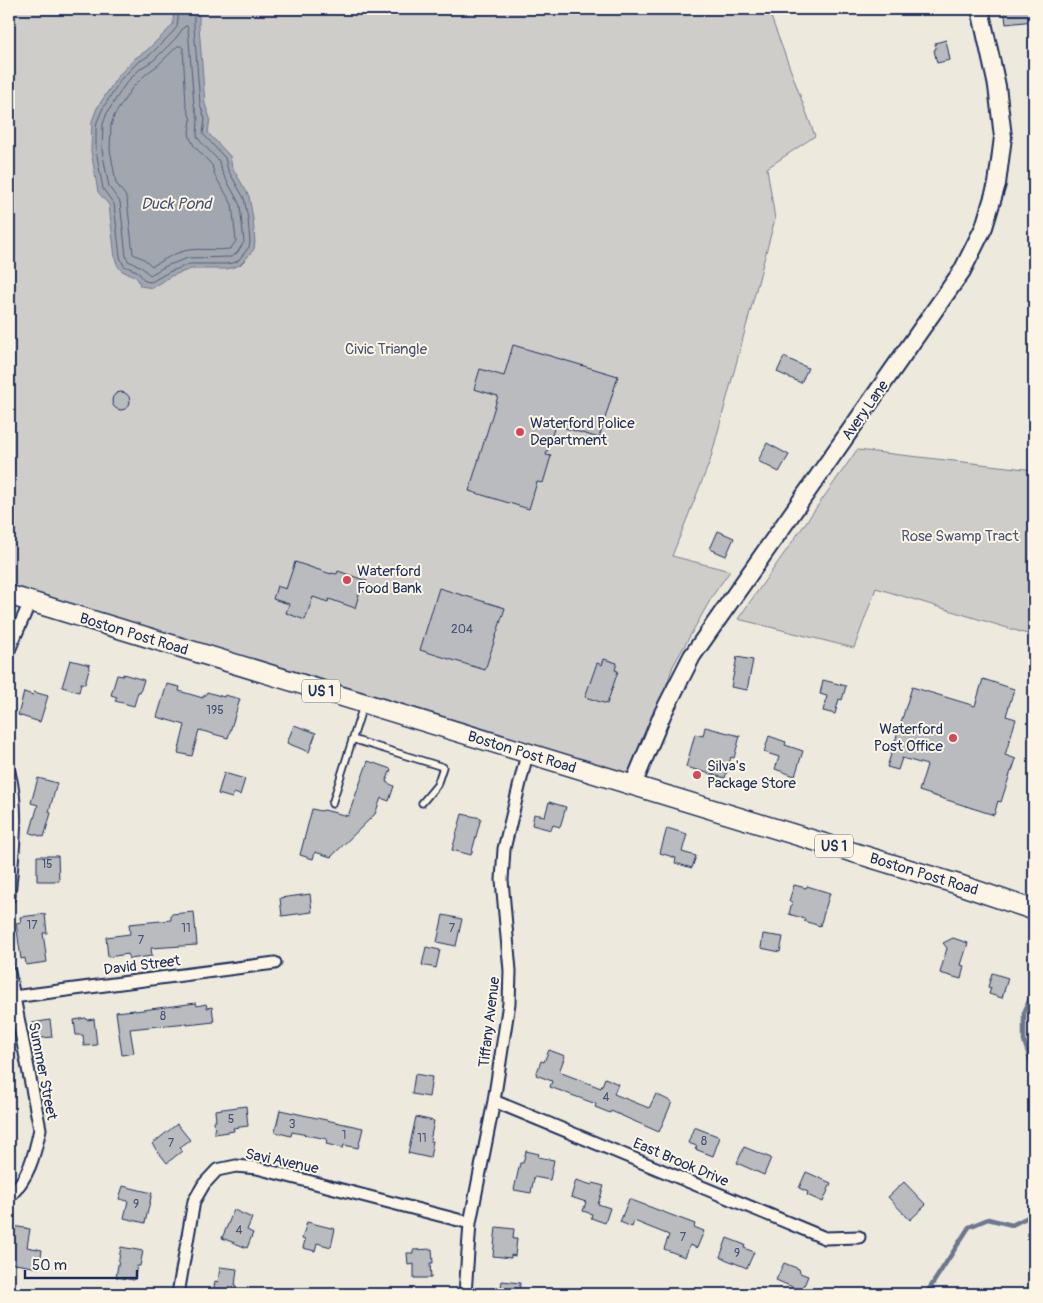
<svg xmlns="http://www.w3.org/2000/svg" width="1043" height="1303" font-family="Pangolin,sans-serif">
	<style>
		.green { fill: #cfcdca; stroke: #757e94 }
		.water { fill: #a2a7af; stroke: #6c778f }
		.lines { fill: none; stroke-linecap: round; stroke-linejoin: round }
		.shore { stroke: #515f7e; stroke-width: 1 }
		.stream { stroke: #6c778f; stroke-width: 4.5 }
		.building { fill: #babbbe; stroke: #1b2f5e }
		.lane-casing { stroke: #1b2f5e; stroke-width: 9 }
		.street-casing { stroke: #1b2f5e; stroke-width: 15 }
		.secondary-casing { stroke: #1b2f5e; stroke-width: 20 }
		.primary-casing { stroke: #1b2f5e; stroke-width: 22 }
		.lane { stroke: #fcf5e5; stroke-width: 5.5 }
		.street { stroke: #fcf5e5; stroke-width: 11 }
		.secondary { stroke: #fcf5e5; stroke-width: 16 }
		.primary { stroke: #fcf5e5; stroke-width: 19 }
		.poi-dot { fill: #d1495b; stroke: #fcf5e5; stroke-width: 2 }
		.labels { text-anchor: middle; stroke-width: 4; stroke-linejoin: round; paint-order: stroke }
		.number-label { font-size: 12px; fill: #435276 }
		.shield { fill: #fcf5e5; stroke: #5e6a86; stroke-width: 1 }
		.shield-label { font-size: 14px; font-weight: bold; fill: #1b2f5e }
		.park-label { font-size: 15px; fill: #485679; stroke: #fcf5e5 }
		.street-label { font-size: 15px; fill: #1b2f5e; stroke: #fcf5e5 }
		.poi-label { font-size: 15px; fill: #1b2f5e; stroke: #fcf5e5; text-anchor: start }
		.water-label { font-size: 16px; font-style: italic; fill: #445376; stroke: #fcf5e5 }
	</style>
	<rect width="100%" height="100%" fill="#eee9dd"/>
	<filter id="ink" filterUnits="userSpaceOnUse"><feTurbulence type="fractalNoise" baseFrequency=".02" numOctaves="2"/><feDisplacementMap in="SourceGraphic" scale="10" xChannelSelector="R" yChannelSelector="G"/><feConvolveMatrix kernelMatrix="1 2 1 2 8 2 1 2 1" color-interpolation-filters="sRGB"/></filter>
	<g filter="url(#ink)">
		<path class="green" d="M21 9H768L815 136 767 168 775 219 710 461 672 556 730 571 713 595 673 666 633 785 9 585V14Z
			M857 450 1034 470V636L876 588 854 648 738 619Z"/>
		<path class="water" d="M174 9H199V26L205 104 210 118 208 133 230 156 232 167 249 196 253 219 255 242 254 249 245 260 240 265 234 267 227 269H191L171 276 153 288 140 286C138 273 129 276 121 270 118 267 116 262 115 258L109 205 98 192 91 151 92 121 97 108 118 76 134 59 146 51 168 30 173 24Z"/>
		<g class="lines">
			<path class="shore" d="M179 9 177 27 172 33 150 55 137 63 121 79 102 110 97 122 96 129V150L103 189 114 204 120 257 124 266 137 271 145 281 151 282 169 272 190 264H226L233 263 238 261 241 257 249 247 250 242 248 219 244 198 228 170 225 158 203 134 205 119 200 104 194 27V9
				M187 26 188 28 194 105 198 119 197 136 200 141 219 161 222 172 238 201 240 206 244 242 237 253 231 257 188 258 166 266 150 275 140 266 128 261 126 256 120 202 109 187 102 150 103 124 107 113 126 83 141 68 154 60 176 38 184 27Z
				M178 46H181L183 48 186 105 191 120 189 132 190 138 194 146 212 165 215 176 232 204 236 241 231 248 229 249C216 251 202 248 189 250 175 252 164 260 152 266L144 259 133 254 127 200 125 195 116 183 110 149 111 125 114 116 132 88 146 74 158 65Z"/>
			<path class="stream" d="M1034 988 1024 1013V1041L1034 1070
				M926 1294 969 1227 988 1219 1012 1225 1034 1214"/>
		</g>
		<path class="building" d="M1004 9H1034V21L1006 24Z
			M946 40 950 60 937 63 934 50 936 49 935 43Z
			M513 345 618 376 599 438 555 425 546 455 551 456 543 483 537 482 529 509 469 491 498 396 474 389 480 369 504 376Z
			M784 357 808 368 801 383 777 372Z
			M112 401a9 9 0 1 1 18 0a9 9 0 1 1-18 0Z
			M767 443 789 455 779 472 758 461Z
			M718 531 734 538 726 556 710 549Z
			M295 562 331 574V573L337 574 338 571 367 581 363 592 360 591 355 608 329 599 328 602 313 597 305 620 286 613 289 604 273 599 277 586 286 589Z
			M439 588 505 608 485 670 420 650Z
			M737 657 753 660 747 690 731 687Z
			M604 659 617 663 615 670 618 671 607 704 585 697 597 663 602 665Z
			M70 660 90 665 85 684 81 683 79 692 62 687Z
			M123 674 144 680 140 692H138L134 706 115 701 117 697 111 695 117 675 123 676Z
			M983 679 1014 689 1006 716 1016 719 1005 755 1016 759 1012 771H1011L1001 802 998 801 994 815 919 791 927 765 902 758 898 770 887 767 912 687 975 706Z
			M823 680 846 686 842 700 839 699 835 714 823 711 827 696 820 694Z
			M167 684 180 687 179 691 203 698V696H205L207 692 224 697 225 695 240 699 228 738 199 730 192 756 178 753 185 725 157 717Z
			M24 692 33 695 34 692 48 696 40 722 18 715Z
			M294 725 316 733 309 752 287 743Z
			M705 727 740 736 734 758 731 757 725 778 686 767 695 734 703 736Z
			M769 736 786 742 785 745 803 751 795 776 775 769 779 757 764 752Z
			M368 761 391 769 386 782 394 786 389 801 381 798 375 814 331 857 315 852 313 859 300 855 312 809 321 811 324 810 348 816Z
			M224 773 245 779 240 795 234 793 232 798 218 794Z
			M38 778 57 783 49 812 51 813 44 837 30 833 38 805 31 803Z
			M549 802 566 807 560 827 553 825 551 830 532 825 534 814 545 816Z
			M462 814 481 818 471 855 452 850Z
			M667 828 687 834 682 852 696 856 692 868 675 863 676 858 660 853Z
			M37 856H58L59 881H37Z
			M794 885 806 888 807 886 830 893 820 926 804 921 805 919 789 914 792 902 789 901Z
			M310 894 312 912 282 916 280 898Z
			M194 912 197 945 151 948 152 956 129 959 128 954 108 957 106 937 130 934 129 924 171 920V914Z
			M45 914 47 933H43L47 962 26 965 25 958 21 959 16 923 21 922 20 917Z
			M443 915 462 919 456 946 437 942Z
			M763 934 783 937 780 952 761 948Z
			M953 938 968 943 961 965 964 966 961 979 940 973 947 948 943 943Z
			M426 947 440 950 436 968 422 965Z
			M992 973 1008 978 1002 998 989 994 991 988 988 987Z
			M196 1003 197 1006 206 1004 207 1008 212 1007 214 1022 187 1025V1023L130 1029 134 1053 122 1055 116 1012 135 1010V1011Z
			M86 1018 87 1020 94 1019 97 1045 84 1046 83 1035H76L74 1020Z
			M50 1020 52 1037 34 1039 32 1023Z
			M549 1050 565 1056 559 1072 601 1088 605 1078 618 1084 614 1094 649 1108 656 1094 672 1102 659 1132 611 1111 610 1113 595 1107 596 1104 550 1087 552 1081 536 1075 541 1061 544 1062Z
			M415 1074 432 1077 429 1097 412 1094Z
			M246 1106 248 1126 233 1128 234 1131 215 1134 214 1121H216L215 1110Z
			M280 1110 363 1128 358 1148 344 1145 343 1148 326 1144 327 1139 292 1132 291 1136 275 1132Z
			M416 1117 434 1121 430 1141H433L430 1158 408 1153Z
			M177 1124 190 1140 179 1148 182 1151 167 1163 152 1144Z
			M694 1127 720 1137 713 1156 695 1149 697 1146 688 1143Z
			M744 1147 771 1158 764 1175 737 1163Z
			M526 1151 539 1154 538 1157 554 1160 550 1180 534 1177 531 1193 514 1190 520 1163H523Z
			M806 1172 831 1183 823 1202 807 1195 808 1192 799 1188Z
			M576 1180 592 1185 593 1183 604 1186 598 1204 610 1208 605 1223 591 1218 592 1214 583 1211 586 1202 571 1197Z
			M904 1182 926 1205 910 1220 888 1197Z
			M123 1186 152 1193 145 1223 124 1218 128 1201 119 1199Z
			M629 1199 695 1224 694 1227 704 1231 697 1248 690 1245 685 1257 664 1249 669 1235 634 1221 632 1227 620 1222Z
			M234 1210 252 1218 247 1230 253 1233 247 1248 222 1238Z
			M307 1222 335 1229 331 1247 317 1243 315 1251 303 1248 305 1240 302 1239Z
			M13 1226 30 1229 27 1247 42 1250 39 1268 9 1263V1254Z
			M496 1227 514 1229 513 1239H517L515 1256 511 1255V1258L493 1256Z
			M727 1238 745 1245 744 1248 754 1252 747 1268 720 1257Z
			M121 1247 143 1251 140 1266H137L134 1280 116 1277Z
			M432 1249 433 1263H430L431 1278H414V1264L408 1265 407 1253H413V1250Z
			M784 1263 799 1269 800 1273 808 1276 802 1291 776 1280Z
			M220 1267 237 1269 234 1294H213L215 1281 218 1282Z
			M502 1281 520 1283 519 1294H500Z"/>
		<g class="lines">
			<g class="lane-casing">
				<path id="lane" d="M352 739 443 767 437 785 422 803
					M332 804 363 706"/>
			</g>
			<g class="street-casing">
				<path id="street" d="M9 650 30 602
					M9 772C20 813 12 856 9 897
					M9 972 40 1129C34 1157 29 1177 9 1197
					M13 997 275 963
					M494 1101 825 1238 859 1237
					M178 1294 194 1201 204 1184 217 1170 236 1166 257 1168 470 1223
					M465 1294 470 1223 494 1101 509 1003 510 971 502 880 504 849 527 754"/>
			</g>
			<g class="secondary-casing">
				<path id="secondary" d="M633 785 663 713 692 656 962 271 984 227 997 184 1003 137 997 86 980 9"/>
			</g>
			<g class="primary-casing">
				<path id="primary" d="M9 595 957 884 1034 910"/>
			</g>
			<use href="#lane" class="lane"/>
			<use href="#street" class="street"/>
			<use href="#secondary" class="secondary"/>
			<use href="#primary" class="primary"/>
		</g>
	</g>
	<g class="poi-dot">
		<circle cx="520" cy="432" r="5"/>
		<circle cx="347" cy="580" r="5"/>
		<circle cx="953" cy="738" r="5"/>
		<circle cx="697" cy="775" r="5"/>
	</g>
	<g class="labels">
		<g class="number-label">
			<text x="462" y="633">204</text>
			<text x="215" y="714">195</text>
			<text x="47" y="868">15</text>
			<text x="32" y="929">17</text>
			<text x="186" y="932">11</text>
			<text x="452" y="932">7</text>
			<text x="141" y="944">7</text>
			<text x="163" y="1020">8</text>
			<text x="606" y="1101">4</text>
			<text x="231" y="1123">5</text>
			<text x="292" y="1128">3</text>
			<text x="344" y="1139">1</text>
			<text x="422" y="1142">11</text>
			<text x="704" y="1145">8</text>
			<text x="171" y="1147">7</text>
			<text x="136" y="1208">9</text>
			<text x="239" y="1234">4</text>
			<text x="683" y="1241">7</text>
			<text x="737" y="1257">9</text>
		</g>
		<g class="shield">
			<rect x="302" y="679.5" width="38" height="23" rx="4"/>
			<rect x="815" y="834.5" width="38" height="23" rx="4"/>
		</g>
		<g class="shield-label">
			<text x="321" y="696">US 1</text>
			<text x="834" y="851">US 1</text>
		</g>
		<g class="park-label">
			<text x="386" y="354">Civic Triangle</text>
			<text x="960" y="541">Rose Swamp Tract</text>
		</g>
		<g class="street-label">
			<text transform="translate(865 410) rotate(-55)" y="5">Avery Lane</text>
			<text transform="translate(134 634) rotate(17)" y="5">Boston Post Road</text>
			<text transform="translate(522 752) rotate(17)" y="5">Boston Post Road</text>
			<text transform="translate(924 874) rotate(17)" y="5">Boston Post Road</text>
			<text transform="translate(142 965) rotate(-7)" y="5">David Street</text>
			<text transform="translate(489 1022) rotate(-83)" y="5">Tiffany Avenue</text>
			<text transform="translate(43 1071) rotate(79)" y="5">Summer Street</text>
			<text transform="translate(282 1161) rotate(12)" y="5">Savi Avenue</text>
			<text transform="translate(681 1162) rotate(23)" y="5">East Brook Drive</text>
		</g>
		<g class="poi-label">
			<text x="530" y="428">Waterford Police<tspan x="530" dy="17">Department</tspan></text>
			<text x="357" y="576">Waterford<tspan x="357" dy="17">Food Bank</tspan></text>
			<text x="943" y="734" text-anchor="end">Waterford<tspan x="943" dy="17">Post Office</tspan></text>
			<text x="707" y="771">Silva's<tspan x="707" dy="17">Package Store</tspan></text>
		</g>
		<g class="water-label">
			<text x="176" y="209">Duck Pond</text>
		</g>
	</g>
	<rect width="1043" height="1303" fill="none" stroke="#fcf5e5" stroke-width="30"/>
	<rect x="15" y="15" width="1013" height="1273" fill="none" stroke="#1b2f5e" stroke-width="2" filter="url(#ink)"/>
	<path d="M25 1270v8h112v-8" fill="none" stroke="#1b2f5e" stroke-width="2.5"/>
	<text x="32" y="1270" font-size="15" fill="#1b2f5e" stroke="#fcf5e5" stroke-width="4" paint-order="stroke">50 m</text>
</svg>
